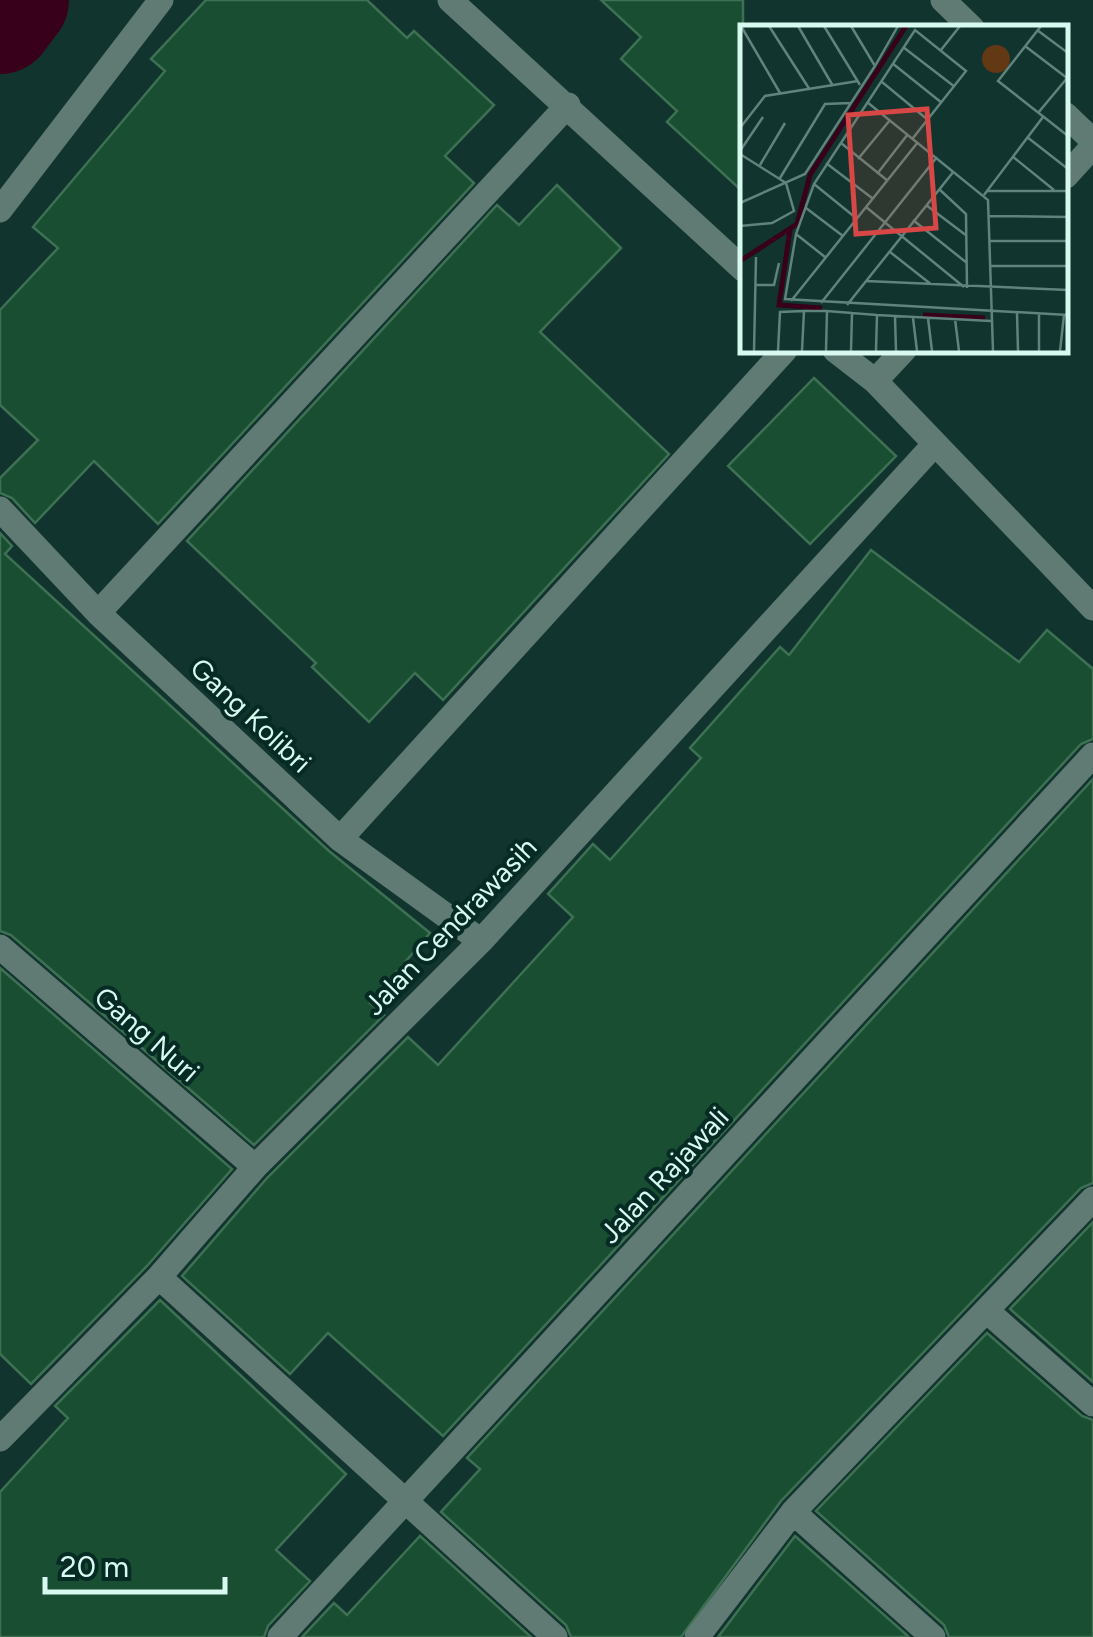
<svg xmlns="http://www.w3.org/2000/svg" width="1093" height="1637" font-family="Figtree,sans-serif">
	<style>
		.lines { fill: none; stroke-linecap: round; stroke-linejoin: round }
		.river { stroke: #38001b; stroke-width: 108 }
		.building { fill: #194e32; stroke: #3e7154; stroke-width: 2.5 }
		.minor { stroke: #607b74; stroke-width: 25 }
		.labels { text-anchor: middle; stroke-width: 8; stroke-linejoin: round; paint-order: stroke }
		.street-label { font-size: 28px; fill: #d7f9f0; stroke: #052b24 }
		.inset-river { fill: none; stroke: #38001b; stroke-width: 5 }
		.inset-road { fill: none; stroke: #60837c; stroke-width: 2.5 }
		.view { fill: #d64746; fill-opacity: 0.15; stroke: #d64746; stroke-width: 5 }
		.inset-edge { fill: none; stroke: #d7f9f0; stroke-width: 5 }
	</style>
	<rect width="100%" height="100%" fill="#11352e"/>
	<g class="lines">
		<path class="river" d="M0 20 15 0"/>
	</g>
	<path class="building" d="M206 0H367L407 38 414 31 494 105 445 156 474 183 158 524 94 461 35 523 12 498 0 493V478L38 440 0 405V310L58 248 33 227 165 71 151 59Z
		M601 0H743V192L667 122 677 111 621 59 641 37Z
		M557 185 621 248 540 332 669 454 443 700 415 673 369 722 312 667 316 663 187 541 497 205 519 225Z
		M814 378 896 456 810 544 728 466Z
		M0 533 12 546 5 554 329 851 430 933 370 1003 384 1015 254 1145 11 935 0 931Z
		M871 550 1019 662 1047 630 1093 669V739L1081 744 443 1436 328 1333 290 1374 182 1276 267 1178 408 1037 438 1065 573 917 548 894 593 844 610 860 701 758 690 748 780 647 789 655Z
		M1093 779V1183L1081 1188 781 1501 681 1637H571L566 1625 441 1512 480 1469 467 1458Z
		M0 968 232 1169 147 1266 31 1384 0 1354Z
		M1093 1222V1382L1010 1309Z
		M160 1300 346 1474 276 1550 310 1581 268 1626 264 1637H0V1492L68 1418 55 1406Z
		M987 1333 1082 1416 1093 1420V1637H949L944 1625 816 1511Z
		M420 1536 531 1637H302L334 1603 347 1615Z
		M795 1536 909 1637H718Z"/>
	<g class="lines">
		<path class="minor" d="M450 0 743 269
			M943 0 972 28
			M1066 115 1093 141
			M1066 176 1093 146
			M0 210 161 0
			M835 350 875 381 1093 608
			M875 381 904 350
			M0 509 98 613 340 839 481 941
			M98 613 568 105
			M340 839 785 350
			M0 947 255 1167
			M159 1277 555 1637
			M988 1312 1093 1404
			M0 1439 159 1277 255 1167 481 941 933 446
			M793 1512 933 1637
			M280 1637 1093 755
			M697 1637 793 1512 1093 1199"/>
	</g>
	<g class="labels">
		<g class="street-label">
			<text transform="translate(251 715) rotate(43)" y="10">Gang Kolibri</text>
			<text transform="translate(450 926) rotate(-46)" y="10">Jalan Cendrawasih</text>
			<text transform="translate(147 1034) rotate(41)" y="10">Gang Nuri</text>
			<text transform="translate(664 1175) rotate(-47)" y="10">Jalan Rajawali</text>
		</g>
	</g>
	<g transform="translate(740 25)">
		<rect width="328" height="328" fill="#11352e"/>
		<path d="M242 34a14 14 0 1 1 28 0a14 14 0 1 1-28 0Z" fill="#623815"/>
		<path class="inset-river" d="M50 205 39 280 82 283M0 236 57 199 70 150 166 1M183 290 245 293"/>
		<path class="inset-road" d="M1 1 40 68M29 1 70 65M58 1 93 61M84 1 120 60M301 1 258 56 328 111M297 5 328 28M285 21 327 53M163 22 215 62M201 25 220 1M152 38 202 78M135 41 158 1M142 57 188 95M127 77 248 175 253 326M298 88 328 52M0 103 25 71 118 56M287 112 328 144M173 113 226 46 175 5 74 159 56 209 45 274 328 290M101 118 148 156M0 126 23 92M0 129 46 158 54 186 32 198 0 201M272 131 314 165M118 134 150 95M86 138 132 173M20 140 45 98M137 149 168 109M40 153 85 79 111 78M74 159 116 193M199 164 226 189 227 263M247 166H328M244 170 303 92M0 178 65 149 135 41 111 1M186 180 227 211M126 182 224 262M66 183 103 211M249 191 328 192M173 195 227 238M56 209 85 232M250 216H328M150 227 192 260M250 241H328M126 256 328 265M15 260H34L39 238M51 276 178 117M81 278 197 132M107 280 214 146M277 288 278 326M155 292 156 326M173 293 177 326M188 293 192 326M215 294 219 326M14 326 16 232M38 326 40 287 64 286M62 326 64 286H87M86 326 87 286 112 288M111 326 112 288 137 290M136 326 137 290 251 296M299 326V289M320 326 324 290"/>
		<path class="view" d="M187 84 196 203 116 209 108 90Z"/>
		<rect width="328" height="328" class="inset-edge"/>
	</g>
	<path d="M45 1577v15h180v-15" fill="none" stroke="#d7f9f0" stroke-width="5"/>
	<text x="60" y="1577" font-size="30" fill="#d7f9f0" stroke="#052b24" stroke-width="8" paint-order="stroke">20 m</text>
</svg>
